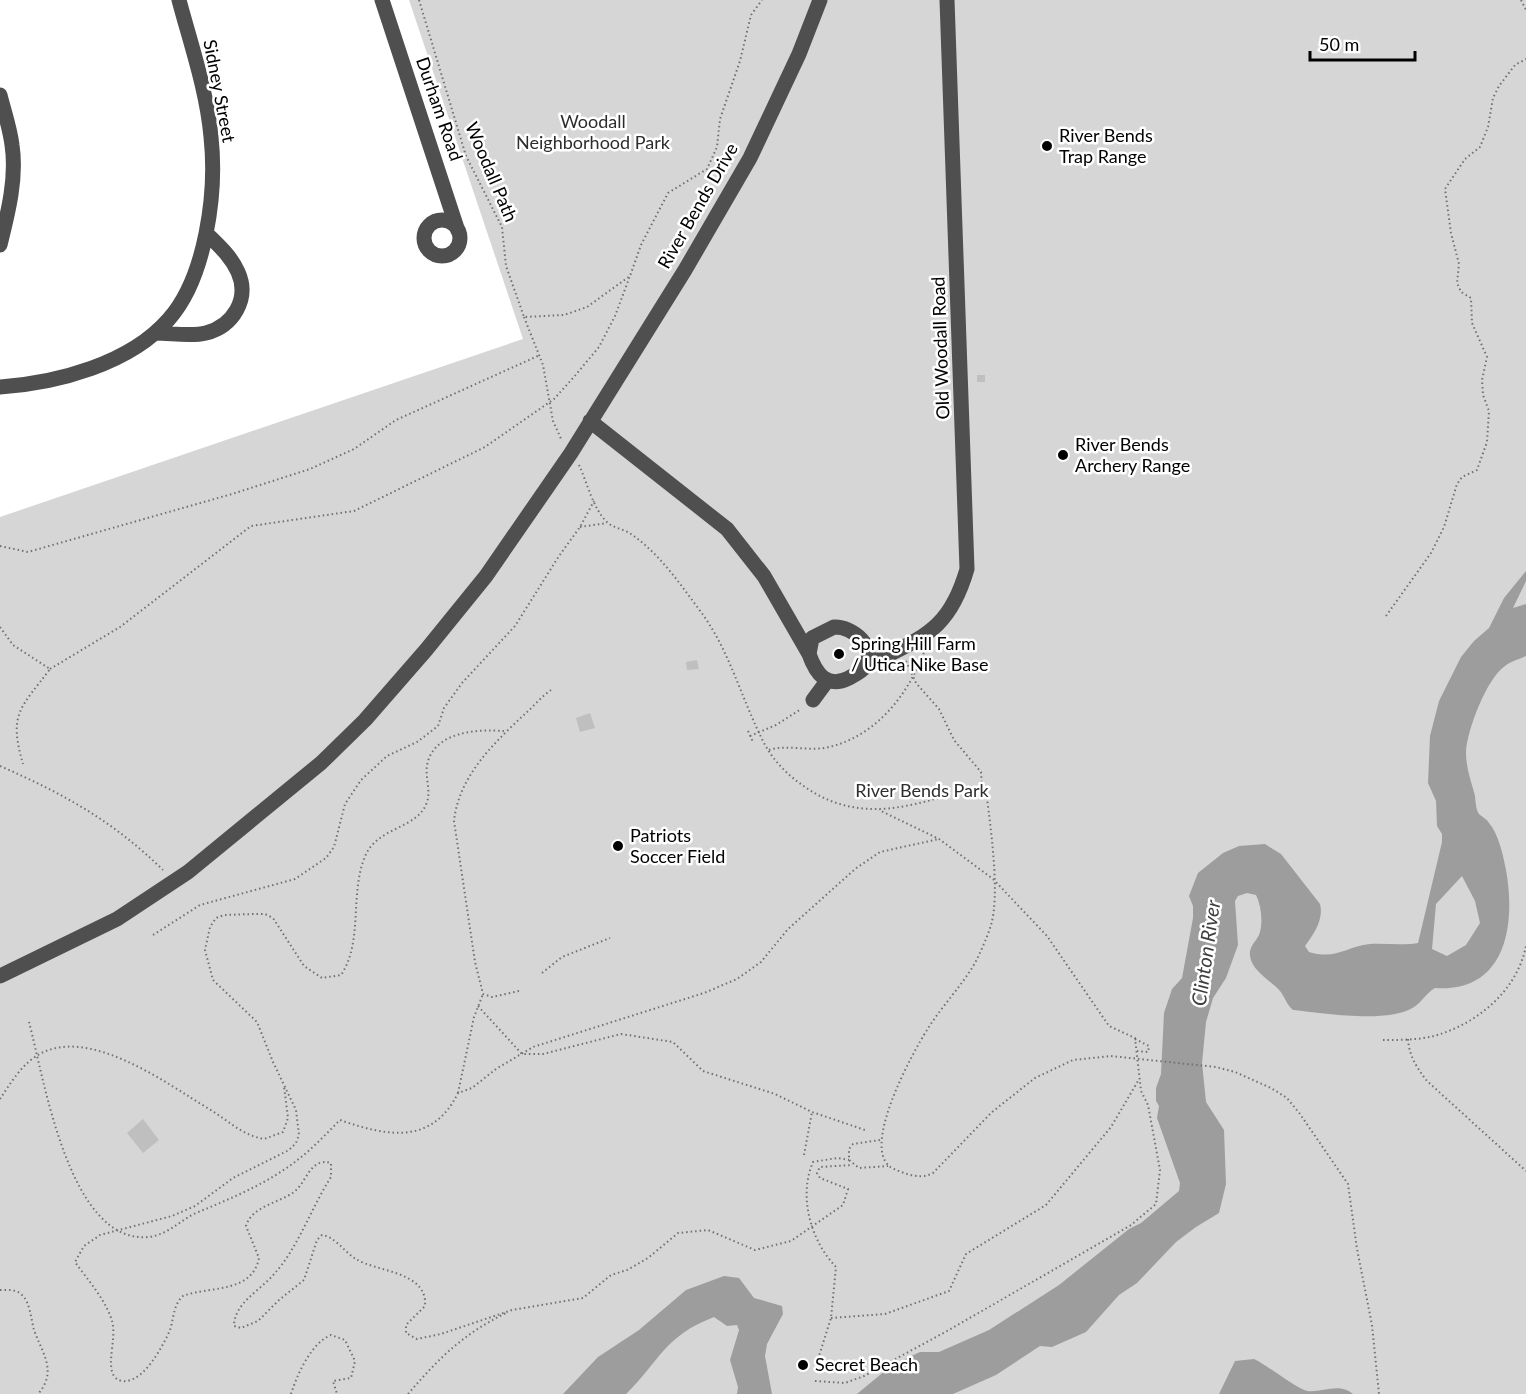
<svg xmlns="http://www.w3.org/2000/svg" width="1526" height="1394" font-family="Lato,sans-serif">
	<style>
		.green { fill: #d6d6d6 }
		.water { fill: #9d9d9d; fill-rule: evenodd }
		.building { fill: #bfbfbf }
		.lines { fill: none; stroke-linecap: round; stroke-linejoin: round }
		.path { stroke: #717171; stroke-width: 2; stroke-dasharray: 1.5 3; stroke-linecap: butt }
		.minor { stroke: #4f4f4f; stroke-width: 15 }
		.poi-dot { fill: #000; stroke: #fff; stroke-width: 2 }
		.labels { text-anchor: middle; stroke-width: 5; stroke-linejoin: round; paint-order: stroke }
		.street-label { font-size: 18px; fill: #000; stroke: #fff }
		.park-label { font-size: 18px; fill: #2d2d2d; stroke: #fff }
		.poi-label { font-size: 18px; fill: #000; stroke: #fff; text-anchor: start }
		.water-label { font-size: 20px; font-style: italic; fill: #3e3e3e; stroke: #fff }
	</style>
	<rect width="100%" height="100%" fill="#fff"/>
	<path class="green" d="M409 0H1526V1394H0V517L523 339Z"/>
	<path class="water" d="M1526 571V581L1513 608 1526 604V656C1520 659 1511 661 1505 666 1487 678 1467 730 1466 752 1466 767 1470 778 1474 792 1476 798 1475 809 1479 814 1482 817 1487 819 1489 823 1499 835 1503 855 1506 870 1516 925 1506 993 1435 988 1426 993 1422 1002 1414 1007 1388 1024 1323 1013 1293 1010 1286 1004 1285 997 1280 991 1270 980 1252 971 1250 956 1249 946 1255 943 1259 935 1263 925 1262 907 1256 895L1247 893 1238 896 1235 901 1238 945 1226 978 1213 998 1206 1022 1202 1063 1206 1102 1224 1130 1226 1184 1219 1213 1196 1227 1176 1242 1137 1283 1119 1295 1086 1332 1052 1347 1040 1346 996 1375 953 1394H857L892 1365 920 1352H939L989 1330 1059 1285 1129 1229 1141 1223 1179 1191 1180 1183 1157 1118 1159 1106 1156 1101V1088L1161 1074 1164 1013 1172 989 1182 978 1193 918V906L1189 896 1198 873 1223 853 1239 846 1265 844 1281 854 1320 904C1324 919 1314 934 1305 946L1309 952C1336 960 1345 947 1370 944 1386 943 1401 946 1418 943L1442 842V834L1437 826 1436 801 1428 783 1430 736 1439 701 1461 657 1474 641 1489 628 1504 598ZM1462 876 1475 901 1480 923 1466 945 1447 956 1432 949 1436 904Z
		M724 1276 739 1278 754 1298 782 1306 783 1314 767 1344 765 1356 772 1394H737L738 1387 730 1360 739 1330 737 1325 727 1326 714 1317C664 1336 660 1361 626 1394H563L598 1357 639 1330 686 1290Z
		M1254 1359C1269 1366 1295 1388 1307 1391 1322 1393 1339 1382 1353 1394H1219L1235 1361Z"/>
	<path class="building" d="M977 375H985V382H977Z
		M697 660 699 669 687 670 686 662Z
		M590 713 595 728 580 732 576 718Z
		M143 1119 159 1140 143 1153 127 1133Z"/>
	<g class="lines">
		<path class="path" d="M419 0 466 156 502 227 506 266 524 317 564 315 587 307 630 276 641 245 668 193 707 169 717 147 720 119 740 61 751 15 762 0
			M1521 0 1526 10
			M449 162 466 156
			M524 317 543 365 553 421 562 441
			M579 465C587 482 593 509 607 522 613 528 624 529 631 534 660 554 680 584 701 612 729 650 741 697 762 739 772 760 788 776 808 789 863 825 916 805 974 787H982L987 798C991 831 1000 895 991 925 987 938 981 951 975 963 961 987 941 1007 927 1030 913 1052 857 1153 894 1169 906 1174 920 1180 933 1173L992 1112 1035 1078 1073 1060 1111 1056 1216 1067 1235 1072 1271 1088 1287 1098 1300 1114 1348 1184 1357 1249 1372 1325 1379 1394
			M580 527 607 523
			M0 546 28 552 232 494 310 469 354 449 396 420 540 355
			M1386 616 1431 553 1444 527 1457 484 1462 477 1477 470 1487 442 1489 411 1483 395 1482 380 1487 357 1472 323 1471 298 1461 292 1457 283 1459 264 1451 233 1445 189 1465 159 1480 147 1488 127 1493 98 1499 86 1515 65 1526 59
			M0 627 13 645 50 669C21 708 8 713 23 764
			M906 661 916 683 939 709 954 740 981 772 982 787
			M50 669 120 627 251 526 354 511 485 447 554 399 573 378 599 347 615 316 630 276
			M504 731C478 729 434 731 427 765 425 777 431 791 427 802 418 830 375 826 364 859 350 896 363 942 341 975L322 978 304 966 273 918 265 914H254L224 915 216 918 210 927 205 950 213 980 257 1022 273 1062 296 1110 299 1135 296 1143 289 1150 233 1178 195 1206 172 1216 100 1235 84 1246 75 1262C87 1279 106 1300 112 1321 117 1338 106 1363 114 1376 119 1383 128 1382 135 1378 149 1371 164 1344 170 1330 174 1318 173 1305 183 1296 208 1286 252 1294 259 1258L246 1226C252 1206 279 1203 294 1192 307 1182 310 1157 331 1163V1177C311 1208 299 1246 275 1273 261 1290 234 1303 234 1326L241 1328 258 1321 279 1300 304 1280 317 1240 322 1235C336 1237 344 1252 356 1259 376 1272 428 1271 425 1306L406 1325V1333L417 1339 441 1334 512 1310 583 1298 611 1275 627 1270 648 1258 678 1233 708 1230 755 1250 791 1241 843 1205 848 1189 820 1178 817 1173 820 1167 852 1165
			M748 731 753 742
			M750 736 776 725 801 709
			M769 750C786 744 810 752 829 747 876 736 908 695 924 652
			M0 766C64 794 113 821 163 870
			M153 935 200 905 295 879 326 858 334 847 345 804 361 780 387 756 417 742 438 726 444 708 462 683 515 626 559 556 580 527 594 501
			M542 973 562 957 610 938
			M519 991 492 997 483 994 475 962 454 821C459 775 495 742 527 712 535 705 542 696 551 690
			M478 1006 522 1054H543L621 1034 673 1042 703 1071 775 1094 812 1112 865 1130
			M29 1022C44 1078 69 1244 148 1237 168 1235 179 1221 196 1213 232 1198 269 1183 300 1158 314 1147 327 1133 340 1120 386 1136 432 1146 458 1093L472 1088 496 1069 533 1047 704 993 737 979 761 962 788 929 855 869 880 852 939 839
			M1135 1039 1149 1046 1148 1052 1137 1051
			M1408 1039C1409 1056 1417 1068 1427 1081L1526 1171
			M1383 1040C1400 1040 1418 1040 1434 1036 1477 1024 1517 991 1526 946
			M458 1093 474 1017 483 994
			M0 1099C10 1084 22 1064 38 1055 88 1025 166 1083 209 1109 228 1120 241 1135 264 1139L283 1132 288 1118 284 1086
			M880 1140 853 1144 849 1149V1160L859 1168 888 1166
			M804 1155 812 1112
			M0 1290C8 1290 16 1289 22 1295 30 1302 31 1319 34 1330 42 1353 58 1371 38 1394
			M831 1318 885 1314 949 1291 966 1254 1046 1205 1111 1127 1138 1081
			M818 1359 831 1318 836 1267C811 1241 798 1197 813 1162L837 1158 849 1160
			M815 1381 845 1383 864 1376 949 1330 1131 1225 1156 1204 1160 1170 1148 1105 1141 1091 1135 1038 1109 1026 1047 936 993 879 939 839 879 810
			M291 1394C297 1375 311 1343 331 1335L345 1340 355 1361 351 1378 333 1381 337 1394
			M408 1394C439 1358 463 1334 506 1313"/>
		<path class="minor" d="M382 0 458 231
			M0 95C4 111 10 128 12 145 17 178 8 213 0 245
			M424 238a18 18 0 1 1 36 0a18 18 0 1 1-36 0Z
			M155 333C171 333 191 337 206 333 233 326 250 299 238 272 231 256 218 245 206 233
			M0 387C57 383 130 364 169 319 206 277 217 192 211 137 207 91 191 45 179 0
			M590 421 727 529 764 576 809 654
			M834 627C852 626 878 647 865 667 861 672 854 675 849 678 827 689 816 674 809 654L812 638Z
			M864 668C919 637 948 635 967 569L947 0
			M813 700 827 681
			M0 976 117 919 188 872 321 763 365 720 426 650 486 576 571 453 685 270 750 158 799 54 820 0"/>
	</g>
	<g class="poi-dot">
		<circle cx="1047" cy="146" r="6"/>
		<circle cx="1063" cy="455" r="6"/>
		<circle cx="839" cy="654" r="6"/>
		<circle cx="618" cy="846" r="6"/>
		<circle cx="803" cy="1365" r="6"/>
	</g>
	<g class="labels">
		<g class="street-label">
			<text transform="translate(219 91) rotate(79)" y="6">Sidney Street</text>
			<text transform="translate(439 109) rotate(71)" y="6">Durham Road</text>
			<text transform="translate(491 172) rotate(67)" y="6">Woodall Path</text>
			<text transform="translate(698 206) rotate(-60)" y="6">River Bends Drive</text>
			<text transform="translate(941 348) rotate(-92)" y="6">Old Woodall Road</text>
		</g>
		<g class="park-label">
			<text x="593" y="128">Woodall<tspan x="593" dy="21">Neighborhood Park</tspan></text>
			<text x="922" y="797">River Bends Park</text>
		</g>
		<g class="poi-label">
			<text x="1059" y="142">River Bends<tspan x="1059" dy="21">Trap Range</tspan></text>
			<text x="1075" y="451">River Bends<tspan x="1075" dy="21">Archery Range</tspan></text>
			<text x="851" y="650">Spring Hill Farm<tspan x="851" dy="21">/ Utica Nike Base</tspan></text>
			<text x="630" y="842">Patriots<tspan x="630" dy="21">Soccer Field</tspan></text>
			<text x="815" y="1371">Secret Beach</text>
		</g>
		<g class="water-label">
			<text transform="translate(1206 953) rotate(-82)" y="7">Clinton River</text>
		</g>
	</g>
	<path d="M1310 51v9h105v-9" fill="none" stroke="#000000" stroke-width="3"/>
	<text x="1319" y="51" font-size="18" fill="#000000" stroke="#ffffff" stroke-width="4.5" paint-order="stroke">50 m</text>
</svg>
